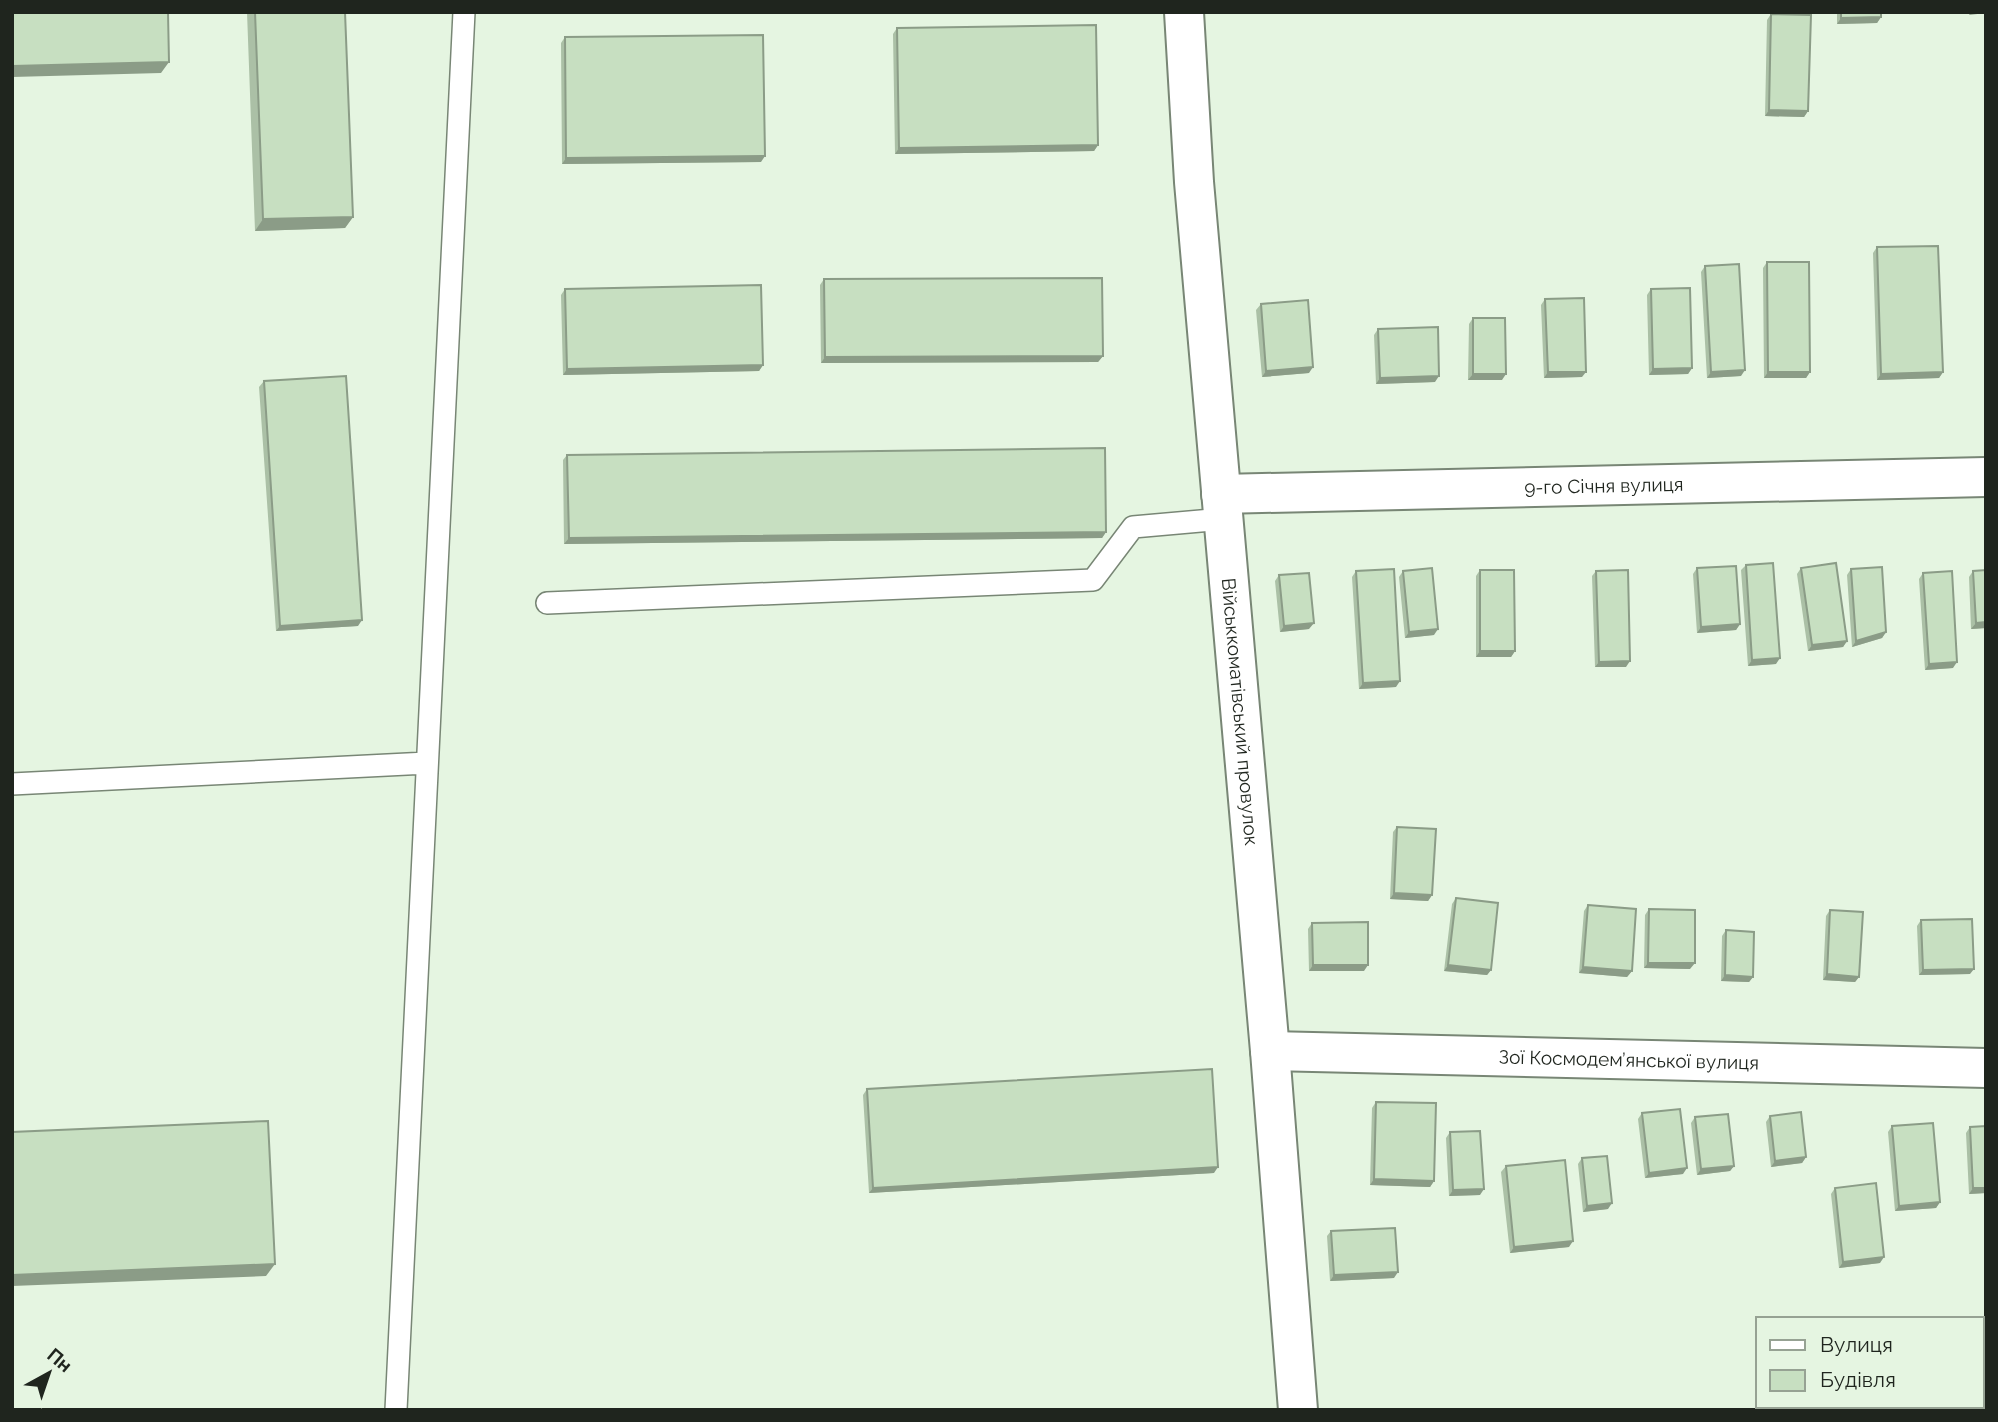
<svg xmlns="http://www.w3.org/2000/svg" width="1998" height="1422" font-family="Raleway,sans-serif">
	<style>
		.lines { fill: none; stroke-linecap: round; stroke-linejoin: round }
		.lane-casing { stroke: #788675; stroke-width: 24 }
		.street-casing { stroke: #788675; stroke-width: 42 }
		.lane { stroke: #fff; stroke-width: 21 }
		.street { stroke: #fff; stroke-width: 38 }
		.wall { fill: #abc0a6 }
		.shaded-wall { fill: #8b9c87 }
		.building { fill: #c7dfc1; stroke: #8b9c87; stroke-width: 2 }
		.labels { text-anchor: middle; stroke-width: 6; stroke-linejoin: round; paint-order: stroke }
		.street-label { font-size: 19px; fill: #1f251e; stroke: #e5f5e1 }
	</style>
	<rect width="100%" height="100%" fill="#e5f5e1"/>
	<g class="lines">
		<g class="lane-casing">
			<path id="lane" d="M547 603 1093 580 1133 527 1223 519
				M12 784 427 763
				M396 1410 464 12"/>
		</g>
		<g class="street-casing">
			<g id="street">
				<path id="s1" d="M1184 12 1194 182 1270 1051 1298 1410"/>
				<path id="s2" d="M1221 494 1986 477"/>
				<path id="s3" d="M1270 1051 1986 1068"/>
			</g>
		</g>
		<use href="#lane" class="lane"/>
		<use href="#street" class="street"/>
	</g>
	<path class="wall" d="M247 12H345L353 217 345 228 255 231Z
		M1837 12H1881V17L1877 23 1837 24Z
		M1771 14 1808 111 1804 117 1765 116 1767 20Z
		M897 28 1098 145 1094 151 895 154 893 34Z
		M565 37 761 162 562 164 561 43Z
		M1877 247 1943 372 1939 378 1877 380 1873 253Z
		M1767 262 1810 372 1806 378H1764L1763 268Z
		M1705 266 1741 376 1707 378 1701 272Z
		M824 279 1103 356 1098 362 821 363 820 285Z
		M565 289 763 365 759 371 563 375 561 295Z
		M1651 289 1692 368 1688 374 1649 375 1647 295Z
		M1545 299 1582 377 1544 378 1541 305Z
		M1261 304 1309 373 1262 377 1256 310Z
		M1473 318 1502 380H1468L1469 324Z
		M1378 329 1435 382 1376 384 1374 335Z
		M264 381 358 626 276 631 259 387Z
		M567 455 1106 532 1102 538 564 544 563 460Z
		M1746 565 1776 664 1748 666 1741 570Z
		M1697 568 1740 624 1736 630 1697 633 1693 574Z
		M1801 568 1847 641 1843 647 1808 651 1797 574Z
		M1851 569 1886 632 1882 638 1852 647 1847 575Z
		M1480 570 1515 651 1511 657H1476V576Z
		M1356 571 1396 687 1359 689 1352 577Z
		M1403 571 1434 635 1405 638 1399 577Z
		M1596 571 1626 667H1595L1592 576Z
		M1973 571 1986 628 1971 629 1969 577Z
		M1923 573 1953 668 1925 670 1919 579Z
		M1279 575 1309 629 1280 632 1275 581Z
		M1397 827 1432 895 1428 901 1390 899 1393 832Z
		M1456 898 1491 970 1487 975 1444 971 1452 904Z
		M1588 905 1632 971 1627 977 1579 973 1584 911Z
		M1649 909 1690 969 1644 968 1645 915Z
		M1830 910 1859 977 1855 982 1823 980 1826 916Z
		M1921 920 1970 974 1919 975 1917 926Z
		M1312 923 1364 971H1309L1308 929Z
		M1726 930 1753 977 1749 982 1721 981 1722 936Z
		M867 1089 1214 1173 869 1193 863 1095Z
		M1376 1102 1434 1181 1430 1187 1370 1185 1372 1108Z
		M1642 1113 1683 1174 1645 1178 1638 1119Z
		M1770 1116 1806 1157 1802 1163 1771 1167 1766 1122Z
		M1695 1117 1734 1166 1730 1171 1697 1175 1691 1123Z
		M1892 1126 1940 1202 1936 1208 1895 1211 1888 1132Z
		M1970 1127 1986 1193 1969 1194 1966 1133Z
		M1450 1132 1480 1195 1449 1196 1446 1138Z
		M1582 1158 1608 1209 1583 1212 1578 1164Z
		M1506 1166 1569 1247 1510 1253 1501 1172Z
		M1835 1188 1880 1263 1839 1268 1831 1194Z
		M1331 1231 1394 1278 1330 1281 1327 1236Z"/>
	<path class="shaded-wall" d="M1971 12H1986V13L1969 15Z
		M1881 17 1877 23 1837 24 1841 18Z
		M169 62 161 73 12 77V66Z
		M1769 110 1808 111 1804 117 1765 116Z
		M1098 145 1094 151 895 154 899 148Z
		M765 156 761 162 562 164 566 158Z
		M353 217 345 228 255 231 263 219Z
		M1103 356 1098 362 821 363 825 357Z
		M763 365 759 371 563 375 567 369Z
		M1313 367 1309 373 1262 377 1266 371Z
		M1692 368 1688 374 1649 375 1653 369Z
		M1745 370 1741 376 1707 378 1711 372Z
		M1548 372H1586L1582 377 1544 378Z
		M1768 372H1810L1806 378H1764Z
		M1943 372 1939 378 1877 380 1881 374Z
		M1473 374H1506L1502 380H1468Z
		M1439 376 1435 382 1376 384 1380 378Z
		M1106 532 1102 538 564 544 569 538Z
		M362 620 358 626 276 631 280 626Z
		M1986 622V628L1971 629 1976 623Z
		M1314 623 1309 629 1280 632 1284 626Z
		M1740 624 1736 630 1697 633 1701 627Z
		M1438 629 1434 635 1405 638 1409 632Z
		M1886 632 1882 638 1852 647 1856 641Z
		M1847 641 1843 647 1808 651 1812 645Z
		M1480 651H1515L1511 657H1476Z
		M1780 658 1776 664 1748 666 1752 660Z
		M1630 661 1626 667H1595L1599 662Z
		M1957 662 1953 668 1925 670 1929 664Z
		M1400 681 1396 687 1359 689 1363 683Z
		M1394 893 1432 895 1428 901 1390 899Z
		M1648 963H1695L1690 969 1644 968Z
		M1313 965H1368L1364 971H1309Z
		M1448 965 1491 970 1487 975 1444 971Z
		M1583 967 1632 971 1627 977 1579 973Z
		M1974 969 1970 974 1919 975 1923 970Z
		M1827 974 1859 977 1855 982 1823 980Z
		M1725 975 1753 977 1749 982 1721 981Z
		M1806 1157 1802 1163 1771 1167 1775 1161Z
		M1734 1166 1730 1171 1697 1175 1701 1169Z
		M1218 1167 1214 1173 869 1193 873 1188Z
		M1687 1168 1683 1174 1645 1178 1649 1173Z
		M1374 1179 1434 1181 1430 1187 1370 1185Z
		M1973 1188H1986V1193L1969 1194Z
		M1484 1189 1480 1195 1449 1196 1453 1190Z
		M1940 1202 1936 1208 1895 1211 1899 1206Z
		M1612 1203 1608 1209 1583 1212 1587 1206Z
		M1573 1241 1569 1247 1510 1253 1514 1247Z
		M1884 1257 1880 1263 1839 1268 1843 1262Z
		M275 1264 266 1276 12 1286V1275Z
		M1398 1272 1394 1278 1330 1281 1334 1275Z"/>
	<path class="building" d="M12 12H168L169 62 12 66Z
		M255 12H345L353 217 263 219Z
		M1841 12H1881V17L1841 18Z
		M1771 14 1811 15 1808 111 1769 110Z
		M1096 25 1098 145 899 148 897 28Z
		M763 35 765 156 566 158 565 37Z
		M1938 246 1943 372 1881 374 1877 247Z
		M1767 262H1809L1810 372H1768Z
		M1739 264 1745 370 1711 372 1705 266Z
		M1102 278 1103 356 825 357 824 279Z
		M761 285 763 365 567 369 565 289Z
		M1690 288 1692 368 1653 369 1651 289Z
		M1584 298 1586 372H1548L1545 299Z
		M1308 300 1313 367 1266 371 1261 304Z
		M1473 318H1505L1506 374H1473Z
		M1438 327 1439 376 1380 378 1378 329Z
		M346 376 362 620 280 626 264 381Z
		M1105 448 1106 532 569 538 567 455Z
		M1773 563 1780 658 1752 660 1746 565Z
		M1836 563 1847 641 1812 645 1801 568Z
		M1736 566 1740 624 1701 627 1697 568Z
		M1882 567 1886 632 1856 641 1851 569Z
		M1432 568 1438 629 1409 632 1403 571Z
		M1394 569 1400 681 1363 683 1356 571Z
		M1480 570H1514L1515 651H1480Z
		M1628 570 1630 661 1599 662 1596 571Z
		M1986 570V622L1976 623 1973 571Z
		M1952 571 1957 662 1929 664 1923 573Z
		M1309 573 1314 623 1284 626 1279 575Z
		M1397 827 1436 829 1432 895 1394 893Z
		M1456 898 1498 903 1491 970 1448 965Z
		M1588 905 1636 909 1632 971 1583 967Z
		M1649 909 1695 910V963H1648Z
		M1830 910 1863 912 1859 977 1827 974Z
		M1972 919 1974 969 1923 970 1921 920Z
		M1368 922V965H1313L1312 923Z
		M1726 930 1754 932 1753 977 1725 975Z
		M1212 1069 1218 1167 873 1188 867 1089Z
		M1376 1102 1436 1103 1434 1181 1374 1179Z
		M1680 1109 1687 1168 1649 1173 1642 1113Z
		M1801 1112 1806 1157 1775 1161 1770 1116Z
		M1728 1114 1734 1166 1701 1169 1695 1117Z
		M268 1121 275 1264 12 1275V1132Z
		M1933 1123 1940 1202 1899 1206 1892 1126Z
		M1986 1126V1188H1973L1970 1127Z
		M1480 1131 1484 1189 1453 1190 1450 1132Z
		M1607 1156 1612 1203 1587 1206 1582 1158Z
		M1565 1160 1573 1241 1514 1247 1506 1166Z
		M1876 1183 1884 1257 1843 1262 1835 1188Z
		M1395 1228 1398 1272 1334 1275 1331 1231Z"/>
	<g class="labels">
		<g class="street-label">
			<text dy="7" stroke="none"><textPath href="#s2" startOffset="383">9-го Січня вулиця</textPath></text>
			<text dy="7" stroke="none"><textPath href="#s1" startOffset="702">Військкоматівський провулок</textPath></text>
			<text dy="7" stroke="none"><textPath href="#s3" startOffset="359">Зої Космодем’янської вулиця</textPath></text>
		</g>
	</g>
	<rect width="1998" height="1422" fill="none" stroke="#1f251e" stroke-width="28"/>
	<rect x="1756" y="1317" width="228" height="91" fill="#e5f5e1" stroke="#96a293" stroke-width="2"/>
	<rect x="1770" y="1340" width="35" height="10" fill="#ffffff" stroke="#96a293" stroke-width="2"/>
	<text x="1820" y="1352" font-size="21" fill="#1f251e">Вулиця</text>
	<rect x="1770" y="1370" width="35" height="21" fill="#c7dfc1" stroke="#96a293" stroke-width="2"/>
	<text x="1820" y="1387" font-size="21" fill="#1f251e">Будівля</text>
	<g transform="translate(49 1373) rotate(40)" stroke="#e5f5e1" stroke-width="5" paint-order="stroke">
	<path d="M0-5L12 26L0 18L-12 26Z" fill="#1f251e"/>
	<text y="-10" font-size="19" font-weight="bold" text-anchor="middle" fill="#1f251e">Пн</text>
	</g>
</svg>
